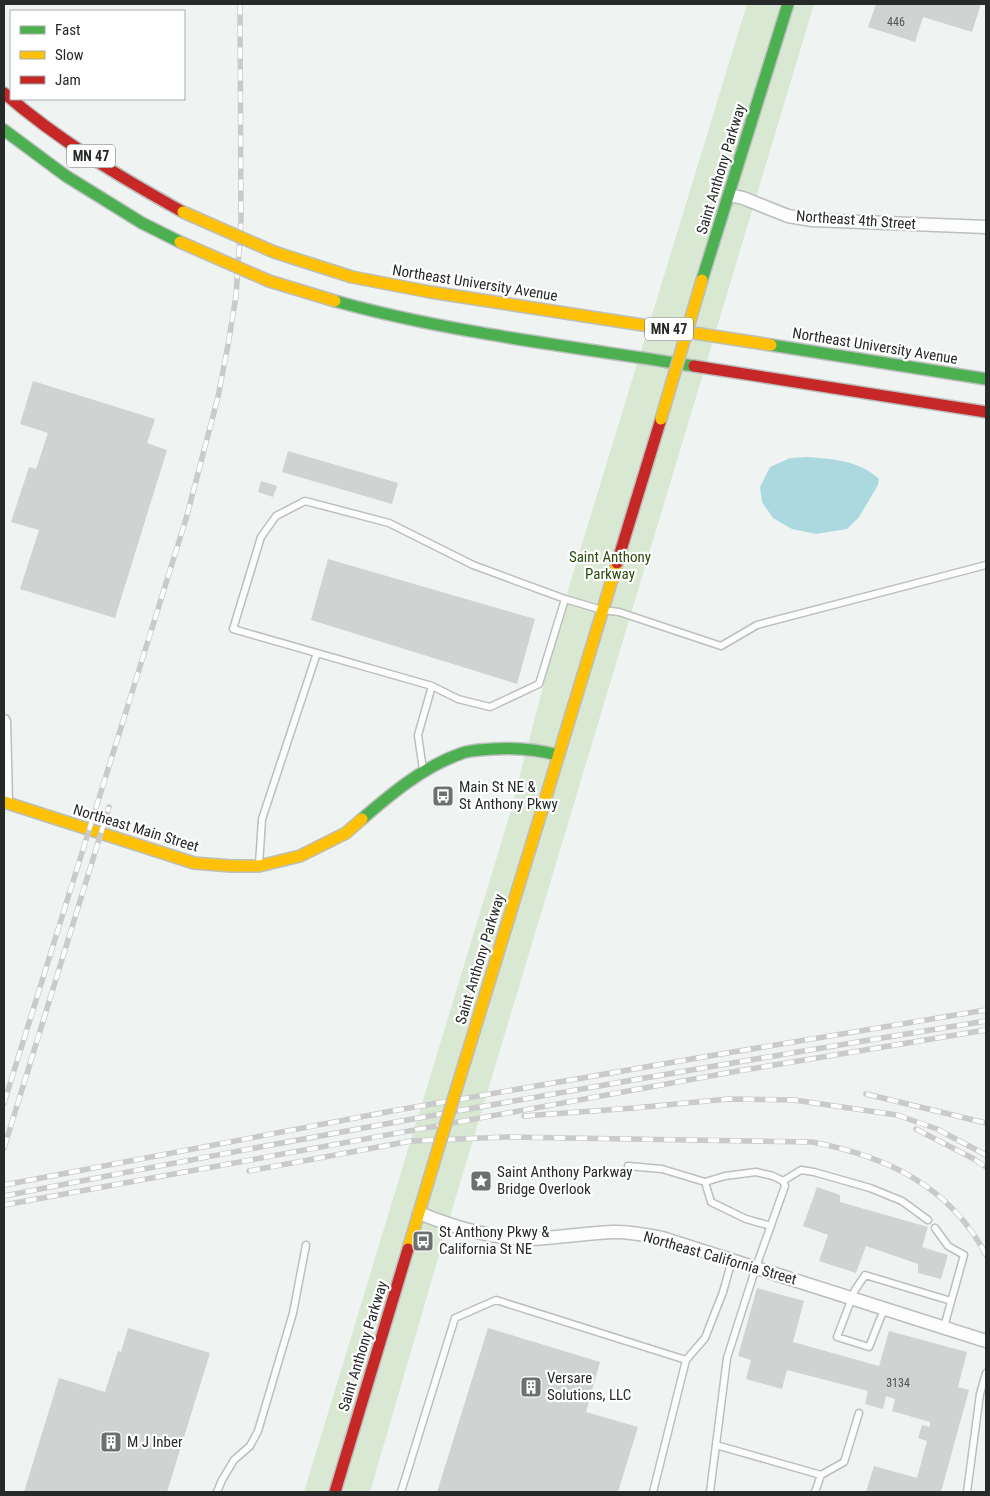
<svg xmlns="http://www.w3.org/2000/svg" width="990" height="1496" font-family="'Roboto Condensed',sans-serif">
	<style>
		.green { fill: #d9e8d2 }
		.water { fill: #acd9df }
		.building { fill: #cfd3d2 }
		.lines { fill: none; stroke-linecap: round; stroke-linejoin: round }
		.lane-casing { stroke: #bbbfbd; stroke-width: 9 }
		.street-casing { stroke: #bbbfbd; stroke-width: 15 }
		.fast-casing { stroke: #bbbfbd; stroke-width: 14 }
		.slow-casing { stroke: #bbbfbd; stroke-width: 14 }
		.jam-casing { stroke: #bbbfbd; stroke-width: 14 }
		.lane { stroke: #fdfdfd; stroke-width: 6 }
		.street { stroke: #fdfdfd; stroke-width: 12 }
		.fast { stroke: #4caf50; stroke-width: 11 }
		.slow { stroke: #ffc107; stroke-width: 11 }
		.jam { stroke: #c62828; stroke-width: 11 }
		.rail-casing { stroke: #c9cac9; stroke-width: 5.5 }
		.rail { stroke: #fff; stroke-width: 4; stroke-dasharray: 11; stroke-linecap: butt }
		.slow-bridge-casing { stroke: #bbbfbd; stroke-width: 14; stroke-linecap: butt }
		.slow-bridge { stroke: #ffc107; stroke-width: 11 }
		.labels { text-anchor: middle; stroke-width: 4.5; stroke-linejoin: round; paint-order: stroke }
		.number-label { font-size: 12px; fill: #505452 }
		.shield { fill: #fff; stroke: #676a68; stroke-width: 1 }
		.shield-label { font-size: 14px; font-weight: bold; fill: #262a28 }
		.street-label { font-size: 15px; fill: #262a28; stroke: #fff }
		.park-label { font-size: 15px; fill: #2b4b0f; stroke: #fff }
		.poi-label { font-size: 15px; fill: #262a28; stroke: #fff; text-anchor: start }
	</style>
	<rect width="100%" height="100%" fill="#eff4f2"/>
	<path class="green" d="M747 4H814L455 1200 370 1492H304L509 817 571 580Z"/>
	<path class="water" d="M807 457C832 459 859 460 879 479L878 485 859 517 847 529 816 534 792 529 773 518 762 502 760 487 770 467 790 458Z"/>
	<path class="building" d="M876 4H981L972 32 923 17 915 42 868 27Z
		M33 381 155 419 147 443 167 450 115 618 20 589 39 530 11 522 29 467 36 469 48 433 20 424Z
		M288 451 398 483 392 504 282 472Z
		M261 481 277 486 273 497 258 492Z
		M328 559 535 619 517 684 311 620Z
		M817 1187 840 1195V1202L928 1227 922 1247 948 1255 941 1279 918 1273V1264L866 1246 856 1273 819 1261 828 1235 803 1226Z
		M757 1288 804 1301 793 1342 879 1366 889 1331 967 1352 958 1387 969 1390 941 1492H866L874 1466 917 1478 927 1441 918 1438 922 1425 930 1427V1422L892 1411 895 1399 886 1396 883 1409 865 1404 868 1391 787 1370 782 1389 746 1379 751 1360 738 1356Z
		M128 1328 210 1353 167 1492H24L59 1378 105 1392 118 1351 121 1352Z
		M488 1328 600 1362 586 1412 638 1427 618 1492H437Z"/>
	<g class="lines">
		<g class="lane-casing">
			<path id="lane" d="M432 686 233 629 261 537 276 516 305 501 389 523 473 565 565 599
				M423 770 418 735 432 686 458 699 490 707 539 684 565 599 602 610 619 612 721 646 757 625 986 565
				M259 865 262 819 317 653
				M628 1166 662 1169 705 1182 725 1176 756 1172 773 1176 783 1181 785 1186 756 1267 727 1358 710 1492
				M783 1181 801 1170 814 1172 870 1188 902 1201 928 1220
				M705 1182 711 1202 746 1219 771 1226
				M935 1228 948 1246 964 1255 944 1327
				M884 1309 869 1347 837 1337 855 1290 865 1275 951 1301
				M716 1445 821 1475
				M217 1492 222 1480 234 1460 250 1446 258 1431 293 1313 306 1245
				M401 1492 455 1318 496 1300 686 1360
				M653 1492 686 1360 705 1338 723 1292 732 1260
				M815 1492 821 1475 844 1462 859 1413
				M967 1492 980 1394 986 1373"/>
		</g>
		<g class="street-casing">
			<path id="street" d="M729 195 743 198 788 216 812 220 986 227
				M4 721 6 802
				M419 1213C453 1227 494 1239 532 1239 558 1238 585 1233 612 1232 629 1231 646 1235 662 1238L986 1341"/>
		</g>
		<g class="fast-casing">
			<path id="fast" d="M4 130 66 176 142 223 180 242
				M702 280 788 4
				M335 301C450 333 576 347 694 366
				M771 345 986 379
				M362 819C391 794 423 767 460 754 466 751 473 751 479 750 506 747 532 748 558 755"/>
		</g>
		<g class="slow-casing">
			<path id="slow" d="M352 277 430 292 771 345
				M4 802 194 863 231 866H259L300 856 346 833 362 819
				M542 810 617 563
				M408 1249 438 1149"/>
		</g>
		<g class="jam-casing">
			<path id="jam" d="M4 93C58 140 120 177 183 212
				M694 366 986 412
				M617 563 661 419
				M335 1492 408 1249"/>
		</g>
		<use href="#lane" class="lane"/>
		<use href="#street" class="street"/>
		<use href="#fast" class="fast"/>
		<use href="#slow" class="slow"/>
		<use href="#jam" class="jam"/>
		<g class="rail-casing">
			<path id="rail" d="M866 1094 986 1123
				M4 1103 186 519 218 397 228 345 236 296 241 220 240 4
				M524 1116 634 1108 728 1099 794 1100 897 1115 937 1129 986 1155
				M916 1129 974 1159 986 1167
				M4 1148 109 807
				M249 1171 411 1141 507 1137 812 1142C886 1156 950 1186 986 1255
				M4 1185 392 1111 709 1056 986 1010
				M4 1196C330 1132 658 1074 986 1021
				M4 1205 732 1072 986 1030"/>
		</g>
		<use href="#rail" class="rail"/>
		<g class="slow-bridge-casing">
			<path id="slow-bridge" d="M183 212 274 252 352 277
				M180 242 269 281 335 301
				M661 419 702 280
				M438 1149 542 810"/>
		</g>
		<use href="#slow-bridge" class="slow-bridge"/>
	</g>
	<defs>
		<g id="bus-square" transform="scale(1.125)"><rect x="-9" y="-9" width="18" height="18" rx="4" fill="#6c716f" stroke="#fff"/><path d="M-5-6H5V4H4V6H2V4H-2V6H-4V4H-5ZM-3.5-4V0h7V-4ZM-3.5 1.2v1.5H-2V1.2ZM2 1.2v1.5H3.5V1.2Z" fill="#fff"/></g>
		<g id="sight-square" transform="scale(1.125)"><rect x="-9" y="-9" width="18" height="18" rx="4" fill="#6c716f" stroke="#fff"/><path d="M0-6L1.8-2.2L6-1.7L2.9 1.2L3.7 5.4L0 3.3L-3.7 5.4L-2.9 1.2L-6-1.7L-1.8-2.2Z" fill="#fff"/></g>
		<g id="building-square" transform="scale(1.125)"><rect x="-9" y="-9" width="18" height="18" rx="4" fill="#6c716f" stroke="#fff"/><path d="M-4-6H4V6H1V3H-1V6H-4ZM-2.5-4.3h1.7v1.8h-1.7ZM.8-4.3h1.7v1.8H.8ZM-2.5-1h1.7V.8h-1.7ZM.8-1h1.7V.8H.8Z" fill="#fff"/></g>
	</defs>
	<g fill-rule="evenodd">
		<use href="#bus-square" x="443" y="796"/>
		<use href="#sight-square" x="481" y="1181"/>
		<use href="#bus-square" x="423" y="1241"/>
		<use href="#building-square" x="531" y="1387"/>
		<use href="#building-square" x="111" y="1442"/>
	</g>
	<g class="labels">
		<g class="number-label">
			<text x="896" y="26">446</text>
			<text x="898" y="1387">3134</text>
		</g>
		<g class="shield">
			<rect x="67" y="144.5" width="48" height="23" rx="4"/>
			<rect x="645" y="317.5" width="48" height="23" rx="4"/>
		</g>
		<g class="shield-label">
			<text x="91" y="161">MN 47</text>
			<text x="669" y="334">MN 47</text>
		</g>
		<g class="street-label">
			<text transform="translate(721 169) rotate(-73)" y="5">Saint Anthony Parkway</text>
			<text transform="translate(856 220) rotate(4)" y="5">Northeast 4th Street</text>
			<text transform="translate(475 283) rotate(9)" y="5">Northeast University Avenue</text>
			<text transform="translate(875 346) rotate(9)" y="5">Northeast University Avenue</text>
			<text transform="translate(136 828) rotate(17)" y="5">Northeast Main Street</text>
			<text transform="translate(480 959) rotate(-73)" y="5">Saint Anthony Parkway</text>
			<text transform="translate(720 1258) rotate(16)" y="5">Northeast California Street</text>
			<text transform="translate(363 1346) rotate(-73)" y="5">Saint Anthony Parkway</text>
		</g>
		<g class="park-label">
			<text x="610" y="562">Saint Anthony<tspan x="610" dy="17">Parkway</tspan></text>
		</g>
		<g class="poi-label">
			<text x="459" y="792">Main St NE &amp;<tspan x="459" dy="17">St Anthony Pkwy</tspan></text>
			<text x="497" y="1177">Saint Anthony Parkway<tspan x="497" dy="17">Bridge Overlook</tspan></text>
			<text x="439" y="1237">St Anthony Pkwy &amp;<tspan x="439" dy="17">California St NE</tspan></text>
			<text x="547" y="1383">Versare<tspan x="547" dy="17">Solutions, LLC</tspan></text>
			<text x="127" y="1447">M J Inber</text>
		</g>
	</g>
	<rect width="990" height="1496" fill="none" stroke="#262a28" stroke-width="10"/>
	<rect x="10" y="10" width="175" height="90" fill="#ffffff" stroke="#a8aaa9"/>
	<rect x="20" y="26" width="25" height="8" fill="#4caf50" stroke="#a8aaa9"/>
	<text x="55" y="35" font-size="15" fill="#262a28">Fast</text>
	<rect x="20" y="51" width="25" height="8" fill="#ffc107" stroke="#a8aaa9"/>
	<text x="55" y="60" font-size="15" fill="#262a28">Slow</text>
	<rect x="20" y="76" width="25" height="8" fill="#c62828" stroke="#a8aaa9"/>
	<text x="55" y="85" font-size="15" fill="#262a28">Jam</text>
</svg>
